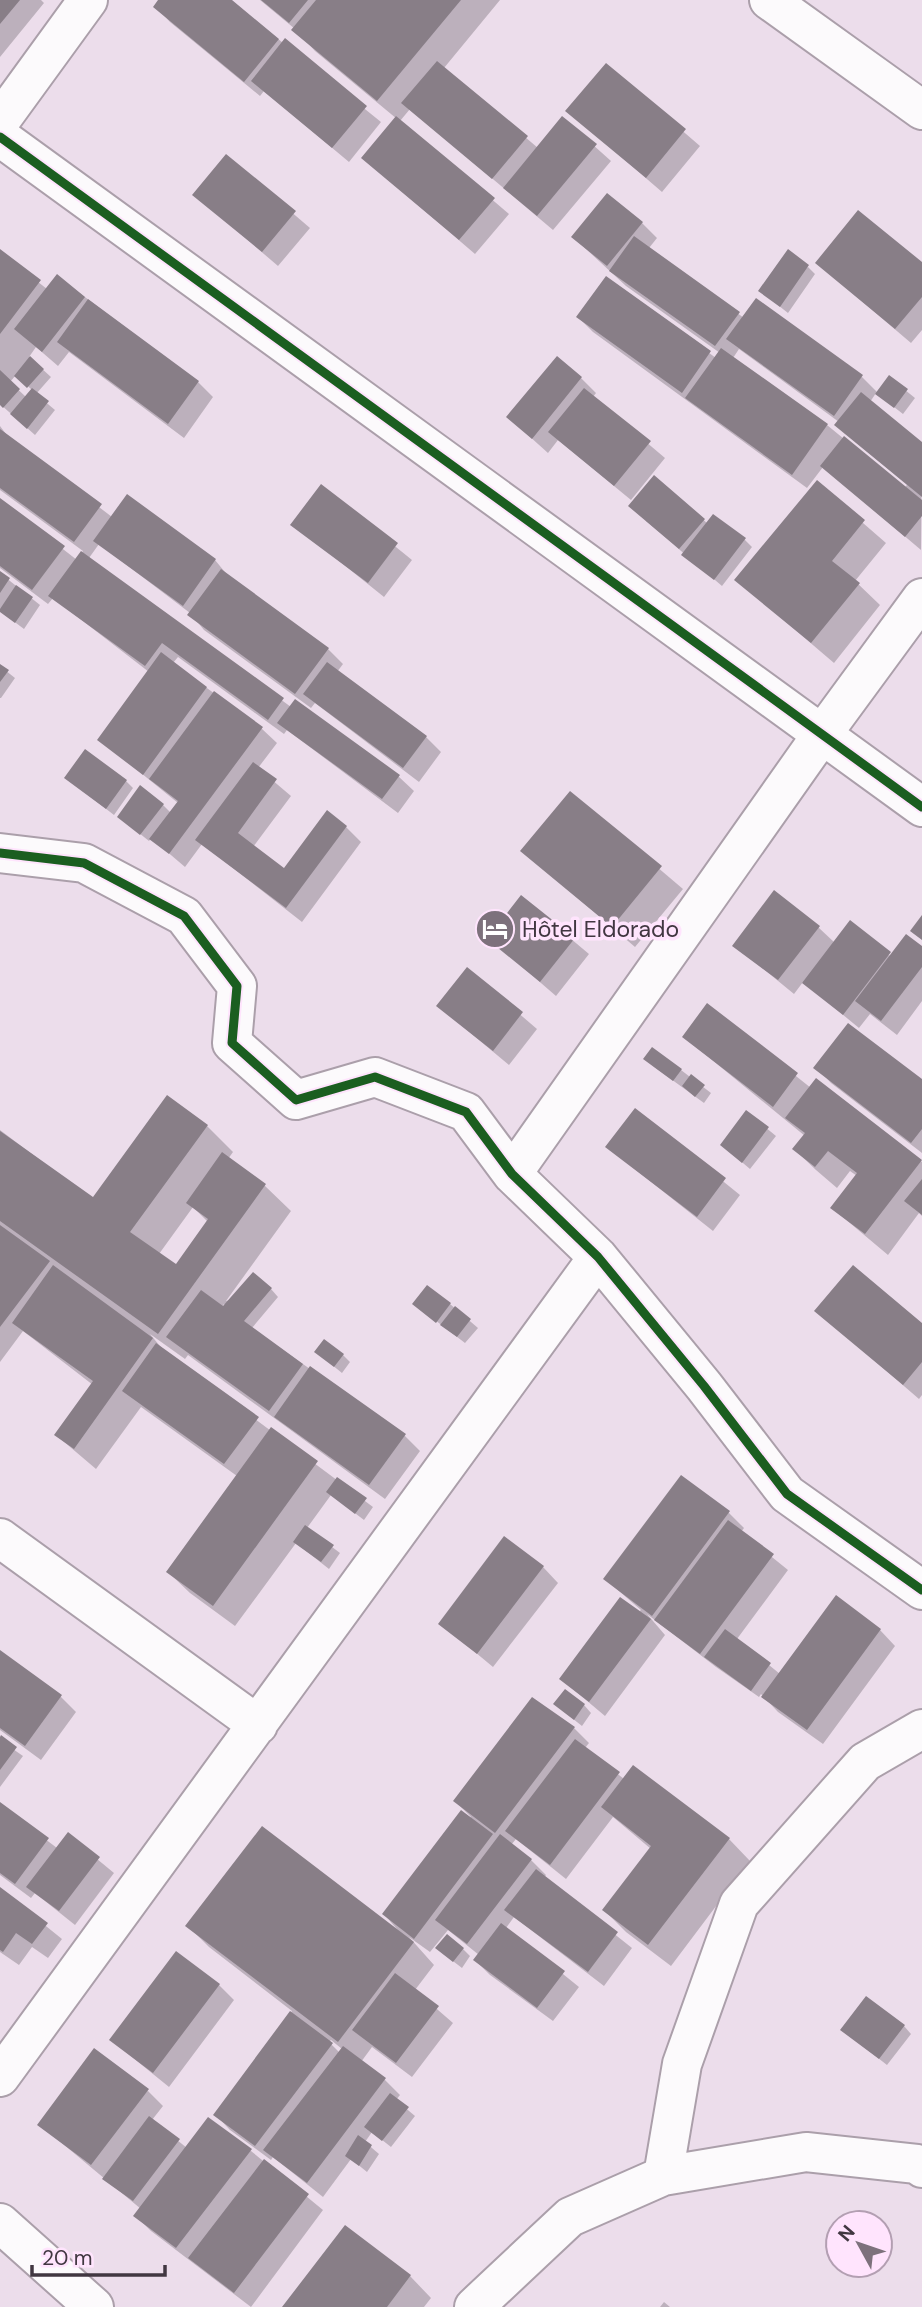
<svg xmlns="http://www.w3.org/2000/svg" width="922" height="2307" font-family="'DM Sans',sans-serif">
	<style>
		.shadow { fill: #0003; fill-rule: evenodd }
		.building { fill: #887e87 }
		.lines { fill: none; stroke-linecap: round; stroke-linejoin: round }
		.street-casing { stroke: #ab9faa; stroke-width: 42 }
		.street { stroke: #fcfafc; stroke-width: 38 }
		.cycleway-casing { stroke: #ffe4fd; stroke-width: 13 }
		.cycleway { stroke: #1b5e20; stroke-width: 9 }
		.labels { text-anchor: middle; stroke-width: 7; stroke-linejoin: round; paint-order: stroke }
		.poi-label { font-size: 23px; fill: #413741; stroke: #ffe4fd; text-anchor: start }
	</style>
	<rect width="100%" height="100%" fill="#ecddeb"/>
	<path class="shadow" d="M0 0H41L44 3 0 57Z
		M161 0H230L381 122 349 162 264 91 260 96 170 22 155 6Z
		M260 0H500L444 68 538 148 563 118 611 161 553 230 410 109 400 121 509 214 475 254 363 158 397 119 315 51 295 29Z
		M606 65 700 146 662 192 568 111Z
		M227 157 310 228 278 266 195 195Z
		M642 223 657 238 649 248 744 318 756 301 862 377 878 393 889 377 915 398 903 414 876 393 870 402 922 445 921 550 823 467 807 488 593 332 578 317 606 278 716 358 720 353 626 286 573 237ZM739 349 839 422 836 425 907 485 904 488 827 425 733 358Z
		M0 252 47 289 57 276 198 382 213 397 184 438 69 352 58 366 36 347 29 357 51 377 36 394 55 410 35 435 0 404ZM16 375 32 390 26 397 10 382Z
		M817 263 922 264V330L911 343Z
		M808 267 815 274 788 313 760 291Z
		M581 378 596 393 593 397 665 458 631 500 558 440 548 453 508 417Z
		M0 426 9 438 112 517 127 497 215 560 229 577 328 649 343 664 337 672 426 737 441 752 419 782 315 703 311 708 204 630 190 613 99 544 89 558 291 707 398 776 414 791 398 813 287 730 284 734 178 657 173 663 261 728 277 743 258 768 291 796 253 847 284 871 346 827 361 842 302 922 202 844 185 867 151 838 149 841 119 817 163 805 171 813 178 803 99 739 149 672 53 598 48 604 0 568V500L77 560 83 551 0 490Z
		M654 477 707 523 745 540 752 547 722 586 646 521Z
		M817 483 886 543 855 581 880 605 834 663 737 580Z
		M322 487 412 560 384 597 293 524Z
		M0 573 40 605 24 629 0 611Z
		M0 666 15 678 1 698H0Z
		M66 778 126 781 133 788 114 815Z
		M570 793 683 889 635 947 523 851Z
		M521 897 589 954 556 996 489 938Z
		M818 927 835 943 892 956 922 948V1001L897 1035 870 1014 859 1028 803 982 794 994 734 945Z
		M467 969 537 1029 509 1065 438 1006Z
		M708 1006 811 1088 922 1162V1216L919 1213 888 1255 832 1208 857 1176 850 1171 837 1188 816 1170 794 1149 805 1136 684 1037Z
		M653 1066 681 1070 711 1093 704 1103Z
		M816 1067 922 1081V1153L831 1083Z
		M635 1110 740 1195 713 1231 607 1147Z
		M747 1112 776 1136 750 1169 730 1152Z
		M207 1126 233 1152 228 1159 264 1185 291 1211 226 1301 271 1289 278 1297 252 1328 405 1436 420 1451 385 1499 188 1355 185 1359 150 1334 164 1351 373 1507 364 1520 331 1495 307 1528 340 1553 329 1569 296 1543 235 1626 190 1593 168 1572 237 1476 141 1407 96 1469 56 1435 93 1385 23 1331 0 1362V1130L93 1200ZM193 1207 208 1222 176 1267 159 1254ZM224 1304 235 1314 222 1307Z
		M414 1304H450L478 1328 465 1343Z
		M817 1311 922 1325V1395L919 1399Z
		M316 1352 343 1355 350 1362 342 1373Z
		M682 1478 729 1513 744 1528 741 1532 788 1570 737 1639 780 1674 880 1630 895 1646 823 1744 778 1712 761 1694 759 1697 716 1667 647 1614 665 1635 605 1716 561 1679 641 1610 605 1579Z
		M543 1567 558 1583 493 1667 440 1623Z
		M0 1653 60 1696 76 1712 41 1760 0 1730Z
		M584 1705 591 1713 582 1726 563 1711Z
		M574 1728 589 1743 585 1748 624 1779 729 1839 750 1861 671 1966 626 1932 604 1910 651 1849 613 1817 566 1879 516 1839 511 1845 531 1860 546 1875 544 1878 632 1948 604 1986 514 1917 506 1928 579 1987 553 2021 490 1975 475 1960 479 1955 448 1930 430 1952 409 1937 434 1965 415 1990 453 2023 412 2077 372 2047 361 2062 385 2080 400 2095 396 2100 415 2116 391 2147 372 2132 365 2142 379 2154 367 2172 351 2159 323 2197 273 2157 271 2160 230 2130 215 2114 292 2011 209 1947 188 1926 402 1935 384 1914 471 1817 455 1801ZM331 2040 342 2049 340 2053 329 2042Z
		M0 1740 23 1756 0 1787Z
		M0 1805 57 1848 68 1835 114 1873 75 1925 35 1893 31 1898 0 1875Z
		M0 1889 62 1939 48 1958 32 1947 19 1965 0 1952Z
		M463 1949 470 1956 462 1968 445 1955Z
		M219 1985 234 2000 169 2087 111 2040Z
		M904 2026 911 2034 887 2065 842 2030Z
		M148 2091 163 2106 152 2120 187 2148 251 2151 323 2210 251 2307 151 2231 136 2216 141 2209 39 2124Z
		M410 2276 431 2298 424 2307H284Z
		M664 2302 670 2307H660Z"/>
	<path class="building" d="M0 0H20L0 24Z
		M158 0H232L279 39 244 82 153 7Z
		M261 0H308L289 23Z
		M316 0H461L377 101 291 30Z
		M285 38 367 106 332 148 251 81Z
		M437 61 528 136 492 179 401 103Z
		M606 63 686 129 646 178 565 111Z
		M396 116 495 198 459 240 361 158Z
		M562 116 597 144 537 216 503 188Z
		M226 154 296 211 262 252 192 195Z
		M607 193 643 222 607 266 571 237Z
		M858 210 922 262V297L895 329 815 263Z
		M634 236 740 312 715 346 609 271Z
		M0 249 41 280 0 334Z
		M788 249 809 265 780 307 758 291Z
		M57 274 85 297 42 352 14 329Z
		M606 276 711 351 682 393 576 317Z
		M756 298 863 375 834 416 726 339Z
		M88 299 199 381 168 424 57 342Z
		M721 348 828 424 792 475 685 398Z
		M30 356 44 369 27 388 14 376Z
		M557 356 582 377 532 439 506 417Z
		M0 370 20 389 3 408 0 405Z
		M889 375 908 389 894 408 875 394Z
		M32 388 49 401 27 429 10 414Z
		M584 388 651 441 614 486 548 432Z
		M861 392 922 442V497L834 425Z
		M0 429 102 504 74 542 0 488Z
		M844 436 922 500V516L905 537 820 466Z
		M654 475 705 519 679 549 628 506Z
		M817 480 865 520 832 561 860 583 811 643 734 580Z
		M321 484 398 543 368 583 290 525Z
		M127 494 216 559 183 606 93 541Z
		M0 498 65 546 32 590 0 566Z
		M713 514 746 538 714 580 681 555Z
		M81 551 284 698 268 720 162 643 145 666 48 596Z
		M221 569 329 648 295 694 187 615Z
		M0 571 10 578 0 593Z
		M16 585 33 597 15 623 0 612V609Z
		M161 652 207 687 143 775 97 740Z
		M327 662 427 736 403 768 303 694Z
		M0 664 9 670 0 682Z
		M214 691 263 727 169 854 149 839 178 801 149 779Z
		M295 699 400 775 382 799 277 723Z
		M85 749 127 780 106 809 64 778Z
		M253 762 277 779 238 833 284 868 327 810 347 826 286 908 195 840Z
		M140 785 164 804 140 835 117 817Z
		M570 791 662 866 612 927 520 851Z
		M774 890 820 926 778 980 732 946Z
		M521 895 575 938 540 982 487 939Z
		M922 915V940L910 931Z
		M850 920 891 952 843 1015 802 983Z
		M906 934 922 946V967L881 1021 855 1001Z
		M467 967 523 1012 493 1051 436 1006Z
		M707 1003 798 1073 773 1107 682 1037Z
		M848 1023 922 1079V1129L911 1143 813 1068Z
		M652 1047 682 1069 673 1081 643 1059Z
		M691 1074 705 1085 695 1097 682 1086Z
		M816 1078 922 1160 865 1234 830 1208 857 1173 828 1151 815 1167 792 1149 805 1133 785 1118Z
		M167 1095 208 1125 130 1232 176 1264 208 1219 186 1203 222 1152 266 1184 158 1334 0 1221V1131L93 1197Z
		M635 1108 726 1178 697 1217 605 1147Z
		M746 1110 769 1127 742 1163 720 1145Z
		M922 1179V1215L904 1201Z
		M0 1225 50 1261 0 1327Z
		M53 1265 153 1338 74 1449 54 1435 93 1381 12 1323Z
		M853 1265 922 1323V1362L903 1385 814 1311Z
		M253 1272 272 1288 244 1321 303 1364 269 1411 166 1337 201 1290 223 1306Z
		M427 1285 451 1303 436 1323 412 1304Z
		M455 1306 471 1319 457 1337 440 1325Z
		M324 1339 344 1354 334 1367 314 1352Z
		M156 1343 259 1417 224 1464 122 1391Z
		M310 1366 406 1434 369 1485 274 1417Z
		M271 1427 318 1461 213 1606 166 1572Z
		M681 1475 730 1511 652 1616 603 1579Z
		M337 1477 367 1498 355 1514 326 1492Z
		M728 1520 774 1554 700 1654 654 1620Z
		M305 1525 334 1545 321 1562 293 1542Z
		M504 1536 544 1566 477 1654 438 1624Z
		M836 1595 881 1629 807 1730 761 1697Z
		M620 1597 651 1619 589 1702 559 1679Z
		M725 1629 771 1663 751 1691 704 1657Z
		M0 1650 62 1695 25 1746 0 1728Z
		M565 1689 585 1704 574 1720 553 1704Z
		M532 1697 575 1727 495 1833 453 1801Z
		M1 1735 17 1747 0 1770V1737Z
		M575 1739 620 1772 550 1865 505 1831Z
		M633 1765 730 1838 648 1945 602 1910 651 1846 601 1807Z
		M0 1802 49 1838 15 1884 0 1873Z
		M461 1810 493 1834 414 1939 382 1914Z
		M262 1826 414 1942 338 2042 185 1926Z
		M68 1832 100 1857 59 1911 26 1887Z
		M500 1834 532 1859 467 1944 435 1920Z
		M536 1869 618 1932 588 1972 504 1910Z
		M0 1887 48 1923 32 1944 16 1933 3 1952 0 1950Z
		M501 1923 565 1971 537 2008 473 1960Z
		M447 1934 464 1948 453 1962 435 1948Z
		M176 1951 220 1984 153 2073 109 2040Z
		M395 1973 439 2006 396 2063 352 2030Z
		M866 1996 905 2025 879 2059 840 2030Z
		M290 2011 333 2043 255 2146 213 2115Z
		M343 2046 386 2078 307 2183 263 2150Z
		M94 2048 149 2089 91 2165 37 2125Z
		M390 2093 409 2107 382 2141 364 2127Z
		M149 2116 180 2139 133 2201 102 2179Z
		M208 2117 252 2149 176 2248 133 2216Z
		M358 2135 372 2145 359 2166 345 2156Z
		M264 2159 309 2194 234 2293 188 2258Z
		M345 2225 411 2275 387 2307H282Z"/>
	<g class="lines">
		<g class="street-casing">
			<path id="street" d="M769 0 922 110
				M0 121 88 0
				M0 137 922 807
				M0 853 84 863 184 916 237 986 232 1043 296 1100 375 1077 466 1112 512 1174 598 1257 704 1386 787 1494 922 1590
				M512 1174 823 733 922 598
				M0 1538 258 1725
				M0 2077 598 1257
				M663 2176 806 2152 917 2164 922 2168
				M0 2223 94 2307
				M474 2307 570 2217 663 2176 682 2064 739 1904 865 1762 922 1729"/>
		</g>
		<use href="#street" class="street"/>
		<g class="cycleway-casing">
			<path id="cycleway" d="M0 137 922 807
				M0 853 84 863 184 916 237 986 232 1043 296 1100 375 1077 466 1112 512 1174 598 1257 704 1386 787 1494 922 1590"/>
		</g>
		<use href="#cycleway" class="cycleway"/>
	</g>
	<defs>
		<g id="hotel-disc" transform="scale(2.0125)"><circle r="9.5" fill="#7d717c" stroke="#ffe4fd"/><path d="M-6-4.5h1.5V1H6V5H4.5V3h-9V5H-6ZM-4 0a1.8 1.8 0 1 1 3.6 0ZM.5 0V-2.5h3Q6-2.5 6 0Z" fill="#fff"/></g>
	</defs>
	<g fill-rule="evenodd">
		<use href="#hotel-disc" x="495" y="929"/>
	</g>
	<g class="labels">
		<g class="poi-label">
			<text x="522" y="937">Hôtel Eldorado</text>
		</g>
	</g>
	<g transform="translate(859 2244) rotate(310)"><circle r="33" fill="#ffe4fd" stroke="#b39fb2" stroke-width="2"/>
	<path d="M0-5L12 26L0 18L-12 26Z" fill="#7d717c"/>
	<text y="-10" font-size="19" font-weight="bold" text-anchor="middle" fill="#413741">N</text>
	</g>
	<path d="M32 2265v10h133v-10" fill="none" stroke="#413741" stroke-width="3.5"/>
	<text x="42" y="2265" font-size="21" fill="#413741" stroke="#ffe4fd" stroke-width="5" paint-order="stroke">20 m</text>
</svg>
